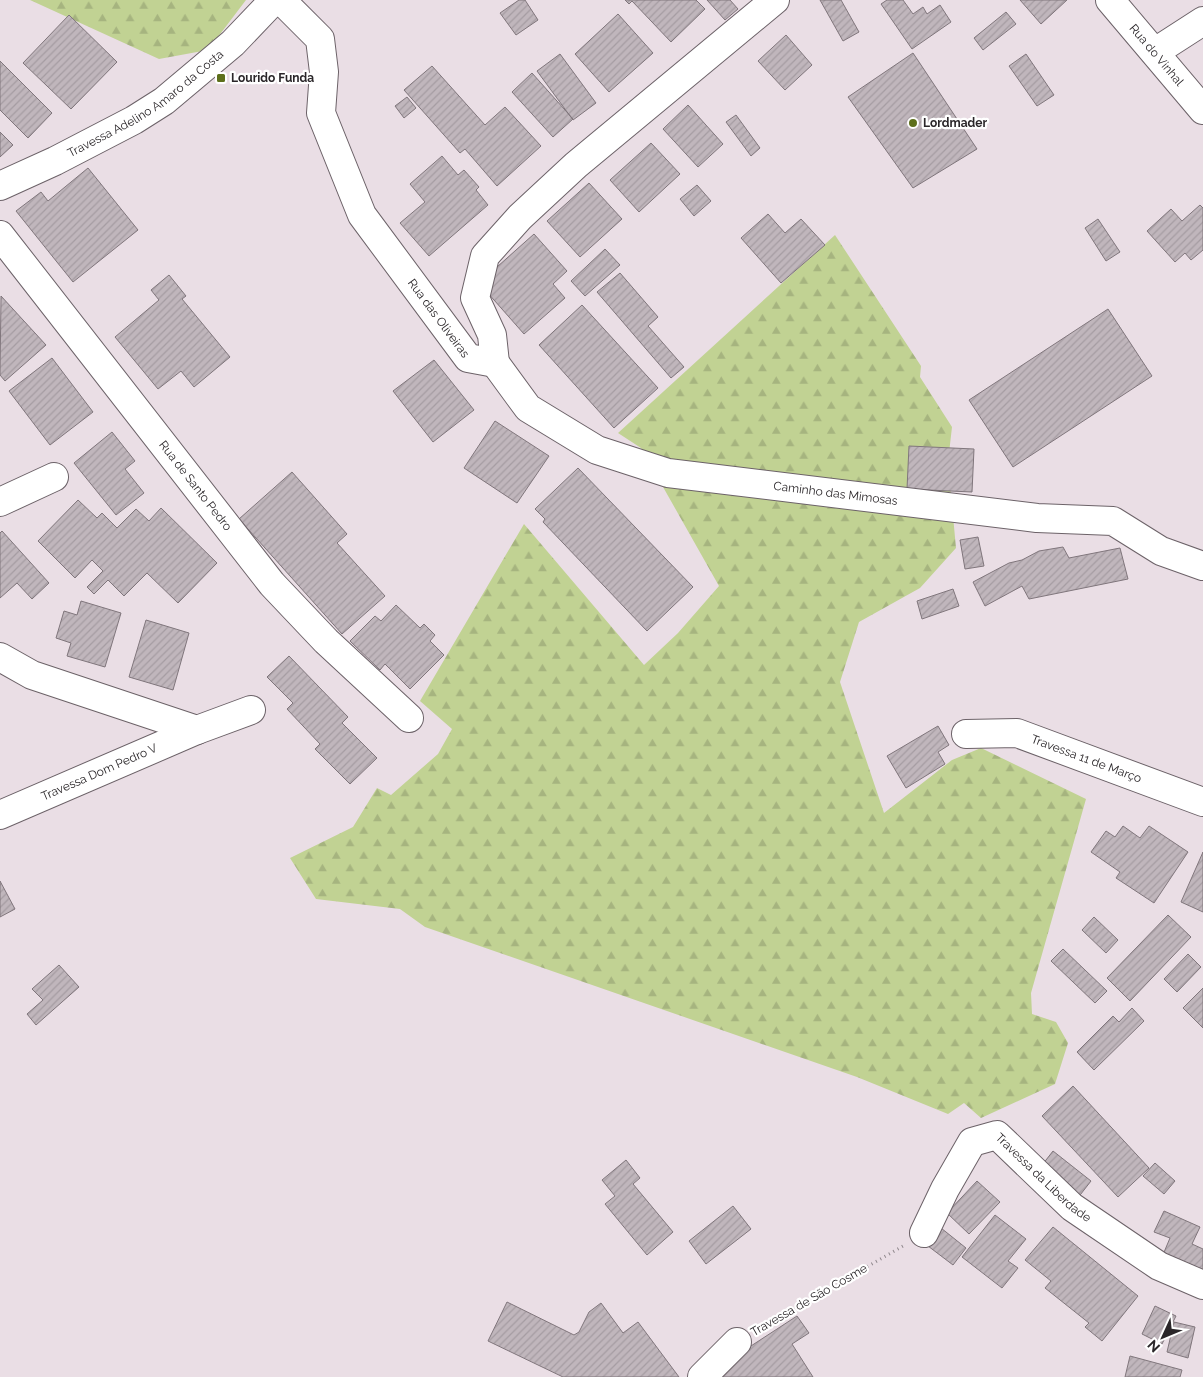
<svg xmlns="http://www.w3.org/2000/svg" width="1203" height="1377" font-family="Raleway,sans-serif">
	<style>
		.forest { fill: url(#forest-firs) }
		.building { fill: url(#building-hatch); stroke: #80767c }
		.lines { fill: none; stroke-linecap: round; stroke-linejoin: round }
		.street-casing { stroke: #6c6268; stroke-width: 30 }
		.path { stroke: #90888d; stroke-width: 3; stroke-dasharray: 1 4; stroke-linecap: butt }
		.street { stroke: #fff; stroke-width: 28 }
		.poi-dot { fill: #5d6f1b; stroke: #fff; stroke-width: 2 }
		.labels { text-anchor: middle; stroke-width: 4.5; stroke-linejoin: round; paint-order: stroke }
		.street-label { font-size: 12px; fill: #2a2629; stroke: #fff }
		.poi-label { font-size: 12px; font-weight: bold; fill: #2a2629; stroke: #fff; text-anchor: start }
	</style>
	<defs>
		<pattern id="forest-firs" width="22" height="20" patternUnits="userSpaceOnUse" patternTransform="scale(1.25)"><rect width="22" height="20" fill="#c1d293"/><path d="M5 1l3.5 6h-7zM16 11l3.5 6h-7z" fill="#a6b47f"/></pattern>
		<pattern id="building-hatch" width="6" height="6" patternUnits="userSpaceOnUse" patternTransform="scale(1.25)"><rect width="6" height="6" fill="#c0b6bc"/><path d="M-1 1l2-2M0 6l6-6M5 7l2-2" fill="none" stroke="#a59ca2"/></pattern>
	</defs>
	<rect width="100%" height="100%" fill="#eadee5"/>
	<path class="forest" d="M30 0H246L208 50 159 59Z
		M835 235 921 366 920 377 952 427 948 462 956 548 920 588 859 622 840 682 884 813 952 760 981 748 1086 799 1031 993 1032 1014 1056 1022 1068 1043 1055 1084 981 1118 964 1103 948 1114 857 1077 425 927 400 909 316 899 290 858 353 827 377 788 391 795 438 754 452 729 420 701 524 524 644 665 678 633 719 586 641 448 618 433Z"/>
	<path class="building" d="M519 0H525L538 20 516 35 500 13Z
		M625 0H696L705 9 671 42 632 1 629 4Z
		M707 0H730L738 9 725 20Z
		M820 0H841L859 32 843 41Z
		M887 0H903L913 14 923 7 927 14 940 5 951 22 912 49 881 4Z
		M1020 0H1067L1041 24Z
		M1006 12 1016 24 983 50 974 38Z
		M618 14 653 53 609 92 575 54Z
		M69 15 117 62 71 109 23 63Z
		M786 35 812 65 785 90 758 61Z
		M913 53 977 149 913 188 848 97Z
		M560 54 596 103 573 120 537 71Z
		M1026 54 1054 95 1037 106 1009 66Z
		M0 61 52 113 28 138 0 110Z
		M432 66 485 125 505 107 541 146 497 186 465 149 460 153 404 90Z
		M532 73 573 119 553 137 512 92Z
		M407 97 416 108 404 118 395 106Z
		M688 105 723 144 698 167 663 129Z
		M736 115 760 148 751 156 726 122Z
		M0 132 13 145 0 157Z
		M651 143 680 174 639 212 610 180Z
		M442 156 458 175 464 170 479 187 476 190 488 205 429 256 400 223 425 202 410 184Z
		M88 168 138 230 73 282 16 211 41 192 48 201Z
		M589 183 622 219 580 257 547 221Z
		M697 185 711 201 694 216 680 199Z
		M1200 205 1203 208V250L1191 260 1185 253 1175 262 1147 231 1171 209 1182 221Z
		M768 214 785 233 801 219 825 245 781 283 741 238Z
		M1098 219 1120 252 1106 261 1085 228Z
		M534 234 567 271 553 284 565 298 524 334 479 283Z
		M605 249 620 265 585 296 571 281Z
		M620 273 658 317 648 326 684 367 671 378 597 292Z
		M169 275 186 296 182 299 230 357 194 387 181 371 158 389 115 337 159 300 151 290Z
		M1 296 46 345 5 381 0 375Z
		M582 305 658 388 614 428 539 345Z
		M1108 309 1152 376 1013 467 969 400Z
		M52 358 93 412 50 445 9 391Z
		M434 360 474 410 433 442 393 391Z
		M495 421 549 456 517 503 464 468Z
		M112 432 135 461 125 469 144 493 116 515 74 463Z
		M909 446 974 449 972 492 907 489Z
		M578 468 693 587 647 631 543 522 545 519 535 509Z
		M292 472 347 534 337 543 385 596 342 634 239 519Z
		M78 500 97 518 102 513 117 528 136 509 149 521 161 508 217 563 178 603 147 573 124 596 108 580 94 594 87 587 103 571 92 560 75 578 38 541Z
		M2 531 49 583 32 599 17 583 0 598V533Z
		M978 537 984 566 965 569 960 540Z
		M1063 547 1069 558 1120 548 1128 579 1029 599 1022 586 985 606 973 582 1009 563 1022 560 1039 551Z
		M953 589 959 606 922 619 917 601Z
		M81 601 121 613 105 667 67 656 71 643 56 638 64 611 77 615Z
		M396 605 420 628 424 624 435 635 430 641 444 655 410 689 385 664 380 670 350 641 375 616 381 621Z
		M146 620 189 633 173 690 129 677Z
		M289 656 348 717 342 723 377 758 350 784 315 749 320 744 287 709 293 703 267 677Z
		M938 726 949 745 938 752 945 764 906 788 887 756Z
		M1123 826 1140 838 1149 826 1188 852 1154 903 1116 878 1120 872 1091 852 1106 831 1115 837Z
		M1203 852V912L1181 902Z
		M0 881 15 909 0 917Z
		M1168 915 1191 937 1130 1001 1107 978Z
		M1094 917 1118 940 1106 953 1082 930Z
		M1063 949 1107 991 1095 1003 1051 961Z
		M1188 954 1201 967 1177 992 1164 979Z
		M59 965 79 987 36 1025 27 1014 43 1000 32 989Z
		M1203 988V1028L1183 1008Z
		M1132 1008 1144 1021 1094 1070 1077 1052 1113 1016 1119 1022Z
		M1073 1086 1149 1168 1118 1197 1042 1116Z
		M1053 1151 1091 1181 1077 1199 1039 1169Z
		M626 1160 640 1178 633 1184 673 1232 647 1255 605 1204 615 1196 602 1180Z
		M1155 1163 1175 1181 1164 1194 1143 1176Z
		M977 1181 1000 1202 969 1234 947 1213Z
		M733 1206 751 1229 706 1264 689 1241Z
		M1164 1211 1200 1227 1192 1244 1203 1249V1275L1162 1257 1170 1238 1154 1232Z
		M995 1215 1026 1239 1008 1261 1018 1268 1002 1288 962 1257Z
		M1053 1227 1138 1296 1102 1341 1085 1327 1089 1323 1045 1288 1051 1281 1025 1260Z
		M941 1228 966 1248 953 1265 928 1246Z
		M507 1302 574 1335 579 1332 589 1312 601 1303 623 1333 638 1322 679 1377H563L488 1341Z
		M1155 1306 1176 1316 1162 1344 1142 1334Z
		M797 1316 809 1333 792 1344 813 1377H714L711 1372Z
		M1174 1322 1195 1327 1188 1358 1167 1352Z
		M1130 1356 1182 1370 1180 1377H1125Z"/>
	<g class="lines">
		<g class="street-casing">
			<g id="street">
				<path id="s1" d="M281 0 320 39 324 72 321 113 362 215 468 358 495 363 492 335 475 298 485 256 520 217 576 165 775 0"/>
				<path id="s2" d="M1110 0 1203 110"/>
				<path d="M1155 52 1203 21"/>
				<path id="s3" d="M0 186 55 161 134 120 164 101 233 43 274 0"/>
				<path id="s4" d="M0 235 272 584 326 641 409 718"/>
				<path id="s5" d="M495 363 528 408 597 450 668 473 1037 518 1113 521 1161 551 1203 566"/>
				<path d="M0 502 54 477"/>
				<path d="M0 657 32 675 197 730"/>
				<path id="s6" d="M966 734 1017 733 1203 802"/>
				<path id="s7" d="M0 815 197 730 251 710"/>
				<path id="s8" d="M924 1233 945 1189 972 1142 997 1135 1072 1207 1159 1266 1203 1285"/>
				<path d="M702 1377 737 1342"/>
			</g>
		</g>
		<path class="path" d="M759 1329 903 1246"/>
		<use href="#street" class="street"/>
	</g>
	<g class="poi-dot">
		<rect x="216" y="73" width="10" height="10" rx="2.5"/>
		<circle cx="913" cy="123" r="5"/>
	</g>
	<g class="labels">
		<g class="street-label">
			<text dy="4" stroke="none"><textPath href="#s2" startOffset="72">Rua do Vinhal</textPath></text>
			<text dy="4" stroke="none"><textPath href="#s3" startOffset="168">Travessa Adelino Amaro da Costa</textPath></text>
			<text dy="4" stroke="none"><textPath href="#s1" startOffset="368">Rua das Oliveiras</textPath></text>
			<text dy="4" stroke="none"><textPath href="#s4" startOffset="318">Rua de Santo Pedro</textPath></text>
			<text dy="4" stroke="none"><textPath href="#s5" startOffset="380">Caminho das Mimosas</textPath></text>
			<text dy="4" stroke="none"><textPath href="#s6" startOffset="125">Travessa 11 de Março</textPath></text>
			<text dy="4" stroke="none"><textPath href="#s7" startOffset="108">Travessa Dom Pedro V</textPath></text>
			<text dy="4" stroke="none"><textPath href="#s8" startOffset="192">Travessa da Liberdade</textPath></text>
			<text transform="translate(809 1300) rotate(-30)" y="4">Travessa de São Cosme</text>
		</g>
		<g class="poi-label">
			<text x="231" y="82">Lourido Funda</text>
			<text x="923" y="127">Lordmader</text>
		</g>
	</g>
	<g transform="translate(1163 1337) rotate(226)" stroke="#ffffff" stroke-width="4" paint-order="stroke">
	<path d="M0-4L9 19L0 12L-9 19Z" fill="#2a2629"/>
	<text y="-8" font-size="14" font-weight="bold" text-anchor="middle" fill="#2a2629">N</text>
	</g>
</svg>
